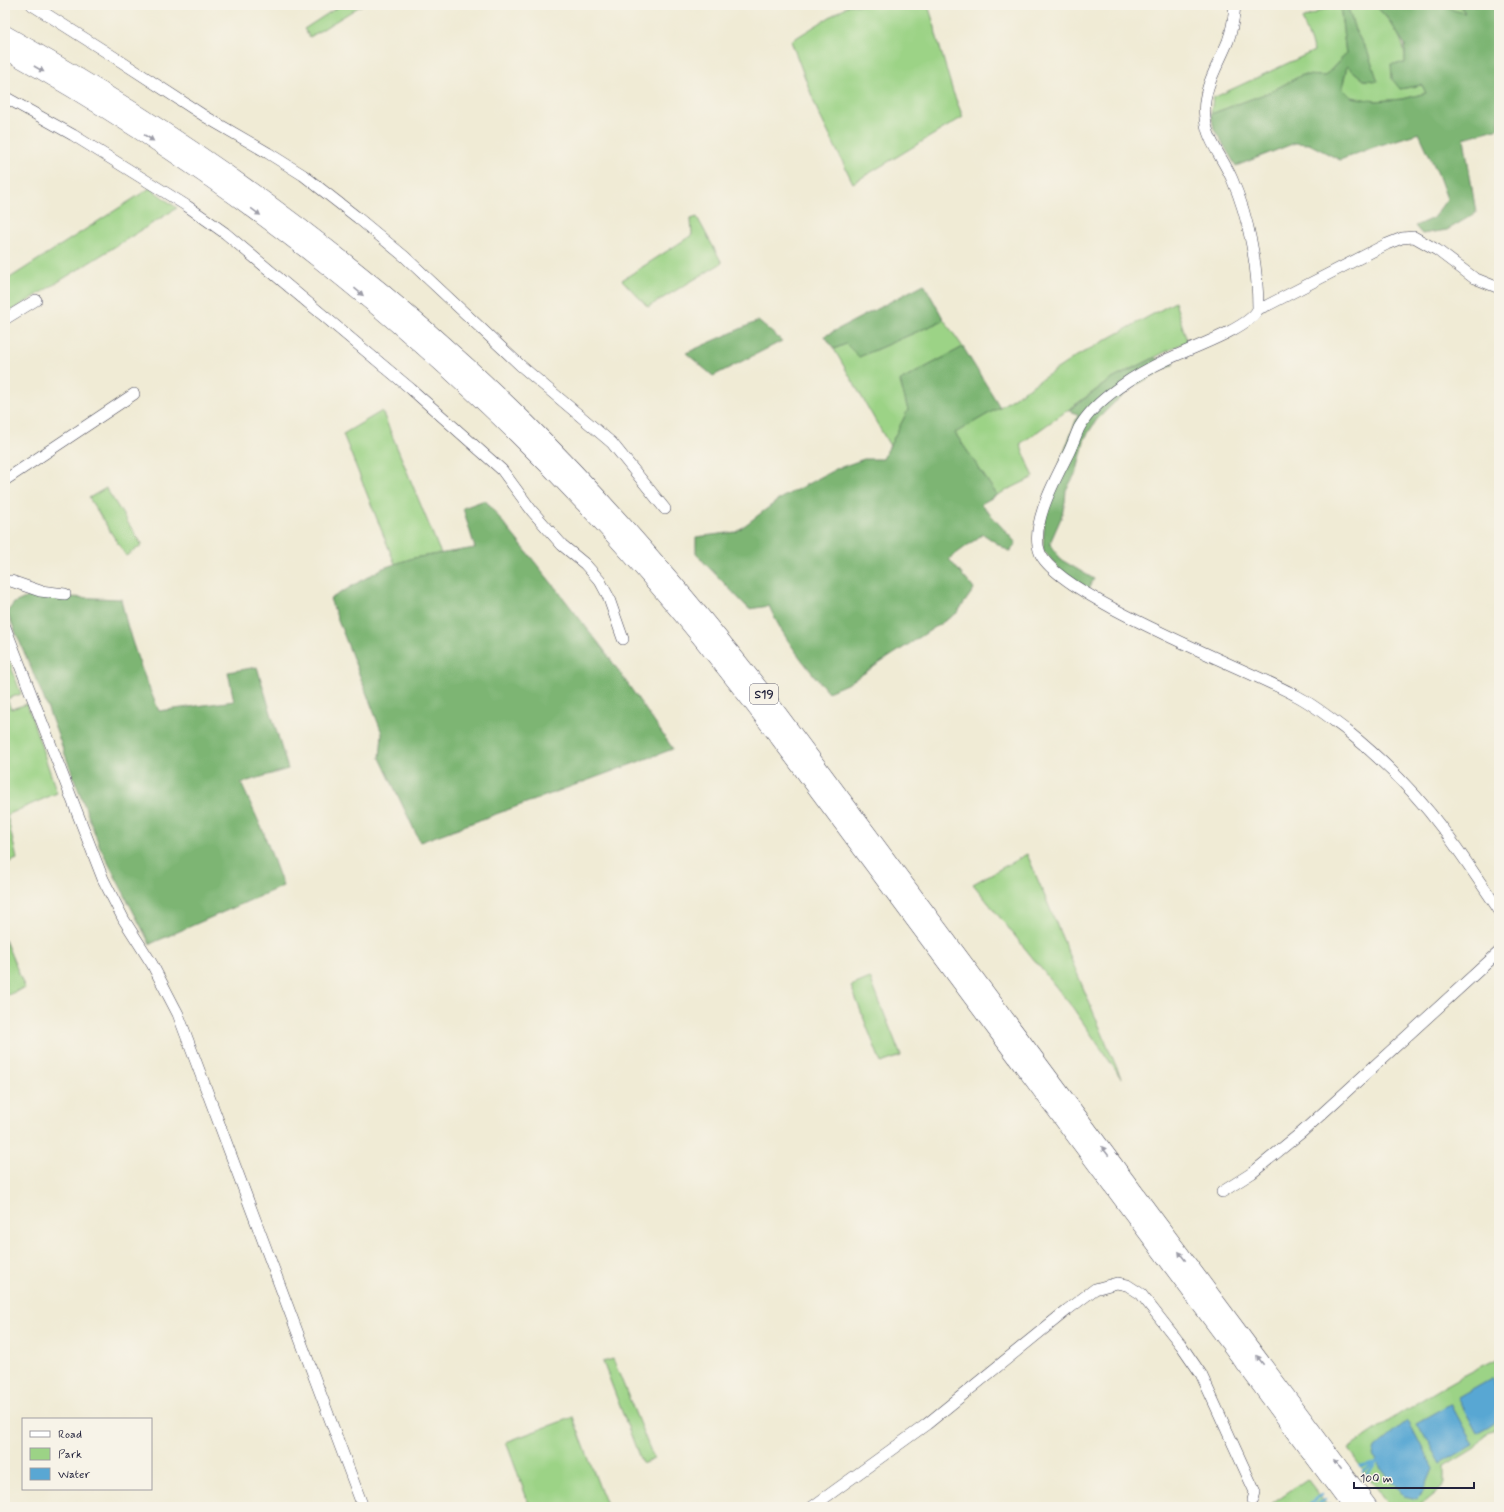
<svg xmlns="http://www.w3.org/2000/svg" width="1504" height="1512" font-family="Mynerve,sans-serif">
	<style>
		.green { fill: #9cd386; stroke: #5f7a60 }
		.forest { fill: #7db573; stroke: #506c57 }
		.water { fill: #59a7d3; stroke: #3e6487 }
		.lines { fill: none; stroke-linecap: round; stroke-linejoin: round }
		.stream { stroke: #59a7d3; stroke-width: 2.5 }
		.minor-casing { stroke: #414052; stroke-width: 12 }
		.highway-casing { stroke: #414052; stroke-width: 18 }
		.minor { stroke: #fff; stroke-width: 11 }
		.highway { stroke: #fff; stroke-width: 17 }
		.oneway { fill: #9c9ca7 }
		.labels { text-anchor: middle; stroke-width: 4; stroke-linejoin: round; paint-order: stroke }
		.shield { fill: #f7f3e8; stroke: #62616f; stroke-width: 1 }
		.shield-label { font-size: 12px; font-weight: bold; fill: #22223b }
	</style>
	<rect width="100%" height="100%" fill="#f7f3e8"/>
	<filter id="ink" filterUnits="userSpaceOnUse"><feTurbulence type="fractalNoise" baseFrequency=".025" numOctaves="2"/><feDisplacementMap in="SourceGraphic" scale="8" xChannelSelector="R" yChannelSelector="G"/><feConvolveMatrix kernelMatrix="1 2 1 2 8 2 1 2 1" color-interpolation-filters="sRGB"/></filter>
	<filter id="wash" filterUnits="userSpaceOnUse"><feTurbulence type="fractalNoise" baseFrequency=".012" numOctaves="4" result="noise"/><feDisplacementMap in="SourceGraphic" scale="16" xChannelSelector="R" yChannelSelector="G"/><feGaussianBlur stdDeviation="0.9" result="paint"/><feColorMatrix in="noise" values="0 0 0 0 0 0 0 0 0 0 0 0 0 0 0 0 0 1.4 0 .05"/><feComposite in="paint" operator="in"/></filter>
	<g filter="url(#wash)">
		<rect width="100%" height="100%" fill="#f0ebd5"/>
		<path class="green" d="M341 5H362L310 37 304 29Z
			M849 5H928L935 27 936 34 953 92 963 117 853 183 818 112 791 41Z
			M1333 5H1340L1346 54 1325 76 1302 75 1270 92 1211 114 1213 98 1314 51 1302 19Z
			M1347 5H1375C1390 21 1407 40 1405 64 1405 72 1402 81 1400 89L1422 85 1426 93 1403 99 1376 101 1351 97 1342 88 1347 66 1364 80 1377 81 1368 53 1355 30Z
			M1446 5H1460L1465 14 1453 10Z
			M150 188 177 208 5 315V281Z
			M697 217 722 263 648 307 622 280 692 235 691 219Z
			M1175 302 1187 341 1110 380 1020 444 1034 477 997 495 955 433 1000 407 1075 357Z
			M944 320 963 347 900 381 908 410 890 446 834 349 846 344 859 357Z
			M382 411 441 554 413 558 395 564 343 434Z
			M106 488 142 545 126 556 89 498Z
			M5 650 21 694 7 699 11 709 27 704 57 793 7 815 17 859 5 864Z
			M1027 854 1121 1078 1073 1008 973 884Z
			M5 940 25 988 5 996Z
			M870 978 901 1056 881 1063 851 986Z
			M1499 1358V1428L1488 1432 1475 1448 1444 1467V1483L1442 1488 1419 1507H1390L1348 1449C1396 1415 1445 1383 1499 1358Z
			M613 1359 654 1459 642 1464 603 1362Z
			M573 1417 607 1507H530L506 1442Z
			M1307 1479 1329 1507H1266Z"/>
		<path class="forest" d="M1340 5H1347L1355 30 1368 53 1378 81 1364 80 1347 66 1342 88 1351 97 1376 101 1403 99 1426 93 1422 85 1400 89 1392 79 1391 64 1405 63V45L1389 20 1375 5H1446L1453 10 1465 13 1460 5H1499V128L1464 138 1476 213 1447 230 1422 234 1415 226 1433 218 1447 199 1438 174 1419 133 1374 147 1340 160 1309 144 1295 143 1236 166 1214 129 1211 114 1270 92 1302 75 1325 76 1346 54Z
			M924 284 944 320 859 357 846 344 834 349 825 336Z
			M758 321 782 341 713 376 686 353Z
			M963 347 1000 407 955 433 997 495 981 504 1016 543 1010 552 983 534 949 559 974 589 957 613 849 683 828 692C805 665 783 638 769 606L749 609 696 554V537L736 532 781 498 836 469 864 459H883L908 410 900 381Z
			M1154 358 1174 364 1136 385 1115 402 1096 421 1085 438 1077 471 1066 490 1065 502 1061 518 1050 543 1060 559 1094 579 1088 589 1059 569 1043 550 1046 493 1060 463 1078 415 1069 410 1110 380Z
			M485 500 558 591 604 650 673 749 420 842 380 758 382 733 330 599 383 568 413 558 475 548 463 508Z
			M37 593 68 597 121 599C129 638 143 675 159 711L234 701 228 672 257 667 288 769 241 783 263 831 283 886 150 944 100 847 43 696 7 612 14 603Z"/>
		<path class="water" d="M1493 1378 1496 1391 1499 1395V1421L1477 1433 1458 1398Z
			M1451 1404 1473 1445 1440 1464 1417 1423Z
			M1407 1421 1409 1422 1433 1469 1423 1493 1417 1499 1404 1496 1378 1464 1374 1454 1376 1447Z"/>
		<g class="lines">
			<path class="stream" d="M1360 1466 1373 1463
				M1363 1471 1379 1460
				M1367 1475 1374 1465
				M1307 1507 1322 1494
				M1312 1507 1325 1499
				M1320 1507 1329 1504"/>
		</g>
	</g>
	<g filter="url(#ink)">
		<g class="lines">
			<g class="minor-casing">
				<path id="minor" d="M32 5 114 57 206 117 268 153 303 175 358 218 405 257 520 365 612 443 665 509
					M1235 5C1234 17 1232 30 1228 41 1218 66 1201 90 1205 118 1207 141 1223 158 1232 179 1249 218 1258 267 1258 309 1250 328 1187 350 1168 359 1138 373 1095 399 1079 428 1075 437 1072 446 1068 454 1056 478 1029 526 1040 553 1058 596 1247 669 1295 695 1313 704 1330 718 1346 730 1383 760 1417 794 1445 832 1464 857 1481 884 1499 910
					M5 97 73 135 187 206 225 233 411 389 502 470 532 511 562 545 585 564 600 581 608 596 623 639
					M1258 309 1268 305 1387 244 1402 238 1414 237 1437 250 1474 278 1499 288
					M5 319 36 300
					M5 480 134 394
					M5 581H11L40 591 65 594
					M5 627 103 879 124 920 152 964 178 1014 363 1507
					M1222 1192 1252 1173 1302 1132 1499 952
					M812 1507 927 1424 1067 1310 1095 1289 1117 1283 1127 1285 1141 1294 1181 1345 1201 1374 1255 1492 1253 1500"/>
			</g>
			<g class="highway-casing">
				<path id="highway" d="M5 34C195 141 372 270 527 423 611 507 687 596 760 689L1369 1507
					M5 50C224 172 424 330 594 514 658 583 716 655 773 730L1351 1507"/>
			</g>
			<use href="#minor" class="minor"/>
			<use href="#highway" class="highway"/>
		</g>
		<defs><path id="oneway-solid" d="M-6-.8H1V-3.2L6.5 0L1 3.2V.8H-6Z"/></defs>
		<g class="oneway">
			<use href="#oneway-solid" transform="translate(39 69) rotate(30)"/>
			<use href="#oneway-solid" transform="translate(149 138) rotate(33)"/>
			<use href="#oneway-solid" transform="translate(256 212) rotate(36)"/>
			<use href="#oneway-solid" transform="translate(359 292) rotate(40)"/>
			<use href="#oneway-solid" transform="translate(1105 1151) rotate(-127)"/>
			<use href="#oneway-solid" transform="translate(1182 1256) rotate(-127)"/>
			<use href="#oneway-solid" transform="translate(1260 1360) rotate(-127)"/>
			<use href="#oneway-solid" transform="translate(1337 1464) rotate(-127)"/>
		</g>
	</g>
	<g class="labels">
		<rect class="shield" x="750" y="684" width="28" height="20" rx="3"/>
		<g class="shield-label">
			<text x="764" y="698">S19</text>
		</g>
	</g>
	<rect width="1504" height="1512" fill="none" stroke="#f7f3e8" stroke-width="20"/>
	<rect x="22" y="1418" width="130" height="72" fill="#f7f3e8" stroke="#a29fa3"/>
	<rect x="30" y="1431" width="20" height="6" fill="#ffffff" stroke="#a29fa3"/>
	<text x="58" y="1438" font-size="12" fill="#22223b">Road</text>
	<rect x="30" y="1448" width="20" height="12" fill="#9cd386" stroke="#a29fa3"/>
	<text x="58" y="1458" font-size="12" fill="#22223b">Park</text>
	<rect x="30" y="1468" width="20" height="12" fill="#59a7d3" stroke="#a29fa3"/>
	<text x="58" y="1478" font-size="12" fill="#22223b">Water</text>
	<path d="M1354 1482v6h120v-6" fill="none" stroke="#22223b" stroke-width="2"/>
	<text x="1360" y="1482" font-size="12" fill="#22223b" stroke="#f7f3e8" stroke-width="3" paint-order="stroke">100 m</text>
</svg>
